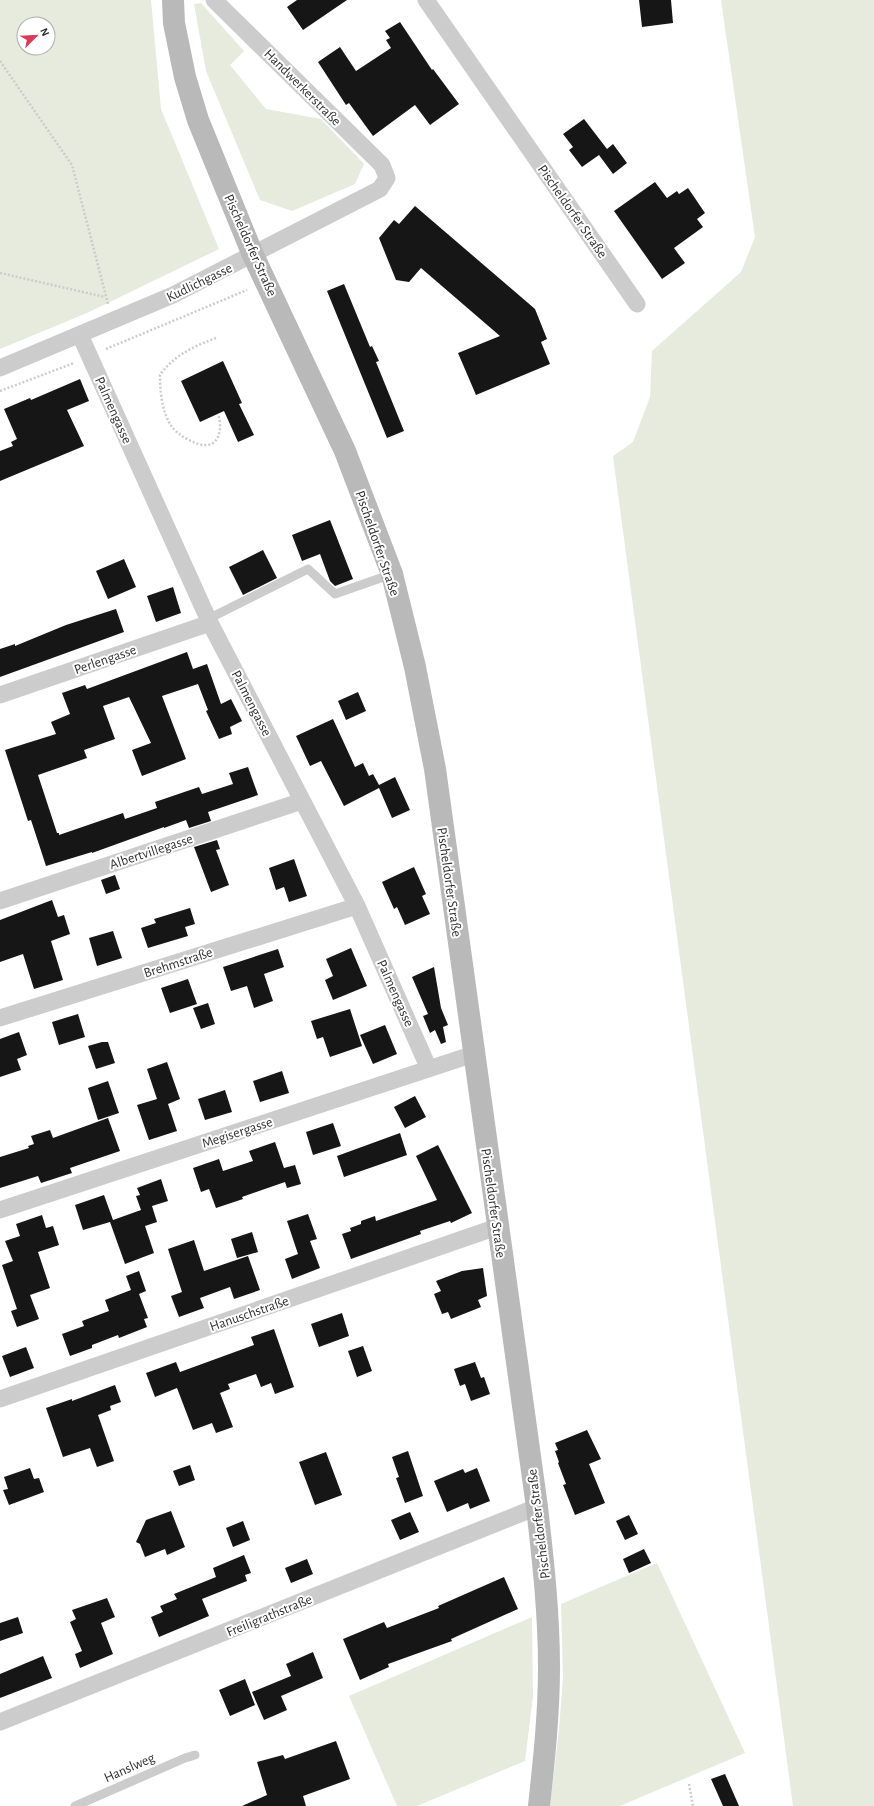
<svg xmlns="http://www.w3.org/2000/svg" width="874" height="1806" font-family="'Alegreya Sans',sans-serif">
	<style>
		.green { fill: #e6ebdd; fill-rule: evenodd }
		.building { fill: #161616 }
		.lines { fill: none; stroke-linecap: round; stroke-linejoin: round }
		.path { stroke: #ccc; stroke-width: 2.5; stroke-dasharray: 2 2; stroke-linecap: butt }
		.service { stroke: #ccc; stroke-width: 9 }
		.minor { stroke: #ccc; stroke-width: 17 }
		.secondary { stroke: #b9b9b9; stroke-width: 22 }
		.labels { text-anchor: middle; stroke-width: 4; stroke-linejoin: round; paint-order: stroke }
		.street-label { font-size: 14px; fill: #2f2f2f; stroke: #fff }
	</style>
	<rect width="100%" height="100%" fill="#fff"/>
	<path class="green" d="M0 0H151L161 109 219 249 87 313 0 349ZM24 24H48V48H24Z
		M721 0H874V1806H793L613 456 633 442 650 397 652 351 741 272 755 237Z
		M201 3 244 51 230 65 266 109 321 119 364 164 355 184 292 211 260 200 206 71 194 4Z
		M657 1563 745 1753 620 1806H550L559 1729 563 1677 561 1604Z
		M532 1617 533 1696 525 1761 417 1806H397L349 1696Z"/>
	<path class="building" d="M297 0H347L303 30 287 7Z
		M639 0H671L673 23 642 27Z
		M400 22 432 70 433 69 459 104 430 125 415 105 373 136 349 103 346 105 318 62 340 47 356 71 391 48 386 40 390 38 385 31Z
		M584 119 607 149 613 144 627 163 613 174 599 155 582 167 569 150 573 147 563 134Z
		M655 182 667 198 677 191 679 194 688 188 705 213 697 219 703 227 674 248 685 263 662 279 614 211Z
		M415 206 535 309 547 339 541 342 550 364 476 395 458 353 500 336 421 268 409 282 396 280 379 238 394 220 399 224Z
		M344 284 370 347 372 346 379 361 376 362 404 431 387 438 327 291Z
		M223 361 242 403 239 404 254 435 238 442 224 411 200 422 181 381Z
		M80 379 89 401 67 410 84 446 0 481V451L13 446 11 442 17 439 4 409 30 398 31 400Z
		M330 520 353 579 335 586 330 581 320 554 302 561 292 535Z
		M263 550 277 578 243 595 229 567Z
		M124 559 136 587 108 599 96 571Z
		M173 587 181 613 156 622 147 596Z
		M116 609 124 632 0 677V649L15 644V646L66 625Z
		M187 652 193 669 207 664 221 704 231 699 242 721 230 727 232 734 219 739 206 711 208 710 198 684 162 696 186 759 142 776 132 750 151 743 129 697 103 706 115 739 84 750 87 758 38 775 57 833H59V835L123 813 125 819 157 808 155 802 199 787 202 794 233 784 229 773 248 767 258 795 208 812 211 821 189 828 186 820 164 828V827L92 853V852L46 866 31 820 28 821 5 750 56 734 51 722 70 714 62 693 85 685 87 689Z
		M358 692 366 711 346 720 338 701Z
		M333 719 355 767 363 763 369 776 373 774 379 785 395 777 410 810 392 818 379 788 344 806 321 761 310 766 296 736Z
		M217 840 220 849 216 850 229 885 211 892 194 847Z
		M294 859 307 896 289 902 284 887 276 890 269 868Z
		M414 867 426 894 422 896 430 914 405 925 397 907 394 909 382 882Z
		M115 875 120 889 106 894 101 880Z
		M52 900 58 917 64 915 70 934 51 941 63 980 34 989 23 954 0 962V920Z
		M190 908 195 924 185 927 188 936 148 948 141 928 156 923 154 919Z
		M113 931 122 958 97 966 89 938Z
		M351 948 367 986 333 1000 325 980 333 976 326 959Z
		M278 949 284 967 264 974 273 1001 254 1008 247 986 231 991 223 967Z
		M434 967 441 1008 448 1025 443 1027 446 1042 441 1044 435 1030 430 1033 423 1016 428 1014 412 977Z
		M188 979 197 1004 170 1013 161 988Z
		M208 1003 215 1024 201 1029 193 1008Z
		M350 1009 362 1046 330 1057 323 1037 317 1039 311 1021Z
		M78 1014 85 1037 59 1045 52 1022Z
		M385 1025 397 1054 373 1064 360 1035Z
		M19 1032 27 1055 17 1059 21 1070 0 1077V1039Z
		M102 1042H108L115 1063 96 1069 88 1046Z
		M167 1062 180 1099 168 1104 177 1131 149 1140 137 1105 157 1099 147 1069Z
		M282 1071 289 1093 260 1102 253 1081Z
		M108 1081 119 1113 98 1120 88 1088Z
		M225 1090 232 1112 205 1120 198 1099Z
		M415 1096 426 1117 405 1128 394 1107Z
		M108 1118 120 1151 70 1168 72 1173 41 1183 38 1176 0 1188V1157L29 1148 28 1146 34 1144 31 1136 50 1130 53 1138Z
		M333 1123 341 1146 313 1155 306 1132Z
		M400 1133 407 1155 344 1177 337 1156Z
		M275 1142 284 1168 295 1165 301 1184 287 1188 285 1182 242 1197 243 1199 216 1208 209 1189 201 1192 193 1168 219 1159 223 1171 253 1161 249 1151Z
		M438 1145 472 1213 451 1223 450 1221 420 1231 421 1234 351 1259 342 1234 351 1231 350 1228 361 1224V1221L375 1216 376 1221 437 1200 416 1156Z
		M161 1179 168 1201 152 1206 157 1222 145 1226 154 1253 125 1264 110 1222 83 1230 75 1205 104 1195 113 1220 141 1210 136 1196 140 1195 137 1188Z
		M308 1214 317 1239 310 1241 320 1268 292 1279 285 1259 298 1254 287 1221Z
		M42 1215 46 1228 53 1226 59 1245 38 1252 50 1288 30 1295 39 1319 17 1327 11 1311 17 1309 2 1265 13 1261 5 1241 20 1236 16 1224Z
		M252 1232 258 1252 237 1258 231 1239Z
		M194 1240 204 1271 248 1256 260 1290 234 1299 230 1287 200 1298 204 1308 179 1317 171 1296 182 1292 168 1249Z
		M483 1268 487 1296 478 1300 481 1307 451 1319 448 1312 442 1314 434 1294 441 1291 436 1281 462 1271Z
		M139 1271 146 1291 139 1294 148 1318 144 1319 147 1327 119 1338 118 1335 92 1345V1348L70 1356 62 1334 84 1326 82 1321 109 1311 105 1300 131 1290 126 1276Z
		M342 1313 349 1336 319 1347 311 1324Z
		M274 1329 294 1387 275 1394 271 1383 261 1387 256 1374 228 1384 230 1389 220 1393 233 1427 216 1433 212 1423 193 1430 177 1388 155 1397 146 1373 176 1362 180 1372 254 1345 251 1337Z
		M363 1346 372 1371 357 1377 348 1351Z
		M26 1347 34 1368 10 1377 2 1356Z
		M475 1362 481 1378 484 1377 490 1394 471 1401 465 1384 460 1386 454 1369Z
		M115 1385 121 1402 110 1406 111 1410 98 1415 114 1461 97 1467 90 1448 63 1457 46 1408 72 1399V1401Z
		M587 1430 601 1459 589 1464 605 1503 575 1515 563 1485 566 1484 558 1463 559 1462 555 1451 558 1450 555 1443Z
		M408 1451 423 1496 405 1503 396 1478 399 1477 392 1457Z
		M326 1452 342 1495 315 1505 299 1462Z
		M190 1465 195 1480 179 1486 173 1471Z
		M30 1468 34 1479 39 1478 44 1492 9 1505 3 1490 8 1489 4 1477Z
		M477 1468 490 1501 470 1509 468 1503 447 1512 434 1481 463 1469 465 1473Z
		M171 1511 185 1547 167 1555 165 1549 145 1557 140 1544 136 1542 146 1520Z
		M410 1512 419 1532 400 1540 391 1520Z
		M629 1515 638 1534 625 1540 616 1521Z
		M243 1521 250 1540 233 1547 226 1528Z
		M644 1549 651 1563 629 1573 623 1559Z
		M244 1555 251 1573 245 1575 247 1581 202 1599 209 1616 159 1637 151 1617 163 1612 160 1606 177 1599 174 1594 216 1577 213 1568Z
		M307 1559 313 1574 291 1583 285 1568Z
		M504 1577 518 1609 451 1639 452 1641 388 1664 389 1667 360 1680 343 1639 384 1622 387 1628 439 1608 438 1606Z
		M107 1598 115 1617 101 1623 113 1654 80 1668 75 1654 82 1651 70 1622 76 1619 72 1610Z
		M18 1617 23 1633 0 1641V1623Z
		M313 1652 323 1678 281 1696 287 1710 264 1720 252 1692 291 1676 286 1664Z
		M43 1656 52 1678 0 1698V1674Z
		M245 1679 255 1705 230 1716 219 1690Z
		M336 1741 350 1779 303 1796 306 1806H242L267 1795 257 1762 283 1755 285 1759Z
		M725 1774 739 1806H723L711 1779Z"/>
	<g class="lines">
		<path class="path" d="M0 61 72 165 108 304
			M0 273 105 297
			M216 338C194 346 173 356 160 375 160 392 162 413 172 427 178 435 196 446 207 445 221 444 222 424 218 414
			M106 349 247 290
			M0 391 74 363
			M689 1784 693 1806"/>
		<path class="service" d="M208 619 308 569 335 594 392 574
			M75 1806 185 1758 195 1755"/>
		<path class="minor" d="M426 0 637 304
			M80 335 210 623 357 906 429 1069
			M0 368 173 295 380 189 387 178 382 165 214 0
			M0 695 210 623
			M0 901 302 801
			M0 1018 357 906
			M0 1210 474 1054
			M0 1399 497 1227
			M0 1722 537 1507"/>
		<path class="secondary" d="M173 0 174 23 185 77 198 120 253 255 345 451 392 574 415 667 435 769 537 1507C543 1560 549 1613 549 1667 549 1714 544 1760 539 1806"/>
	</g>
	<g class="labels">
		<g class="street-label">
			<text transform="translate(303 87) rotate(45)" y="5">Handwerkerstraße</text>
			<text transform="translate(573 211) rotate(55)" y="5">Pischeldorfer Straße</text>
			<text transform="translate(251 245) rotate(66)" y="5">Pischeldorfer Straße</text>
			<text transform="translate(199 282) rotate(-26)" y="5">Kudlichgasse</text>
			<text transform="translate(114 410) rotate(66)" y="5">Palmengasse</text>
			<text transform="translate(378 543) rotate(71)" y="5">Pischeldorfer Straße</text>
			<text transform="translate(105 659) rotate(-19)" y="5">Perlengasse</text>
			<text transform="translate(252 703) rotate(63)" y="5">Palmengasse</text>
			<text transform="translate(151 851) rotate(-18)" y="5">Albertvillegasse</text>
			<text transform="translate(450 882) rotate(82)" y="5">Pischeldorfer Straße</text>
			<text transform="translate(178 962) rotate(-18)" y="5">Brehmstraße</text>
			<text transform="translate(396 993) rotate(66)" y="5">Palmengasse</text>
			<text transform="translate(237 1132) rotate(-18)" y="5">Megisergasse</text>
			<text transform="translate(494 1203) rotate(82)" y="5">Pischeldorfer Straße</text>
			<text transform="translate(249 1313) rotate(-19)" y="5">Hanuschstraße</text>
			<text transform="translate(538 1524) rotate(-97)" y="5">Pischeldorfer Straße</text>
			<text transform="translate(269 1615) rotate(-22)" y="5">Freiligrathstraße</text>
			<text transform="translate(129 1767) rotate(-24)" y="5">Hanslweg</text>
		</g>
	</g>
	<g transform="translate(36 36) rotate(66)"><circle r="19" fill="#ffffff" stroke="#acacac"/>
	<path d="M0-3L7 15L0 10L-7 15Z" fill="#d93d56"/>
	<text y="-6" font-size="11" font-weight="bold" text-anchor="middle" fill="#2f2f2f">N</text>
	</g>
</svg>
